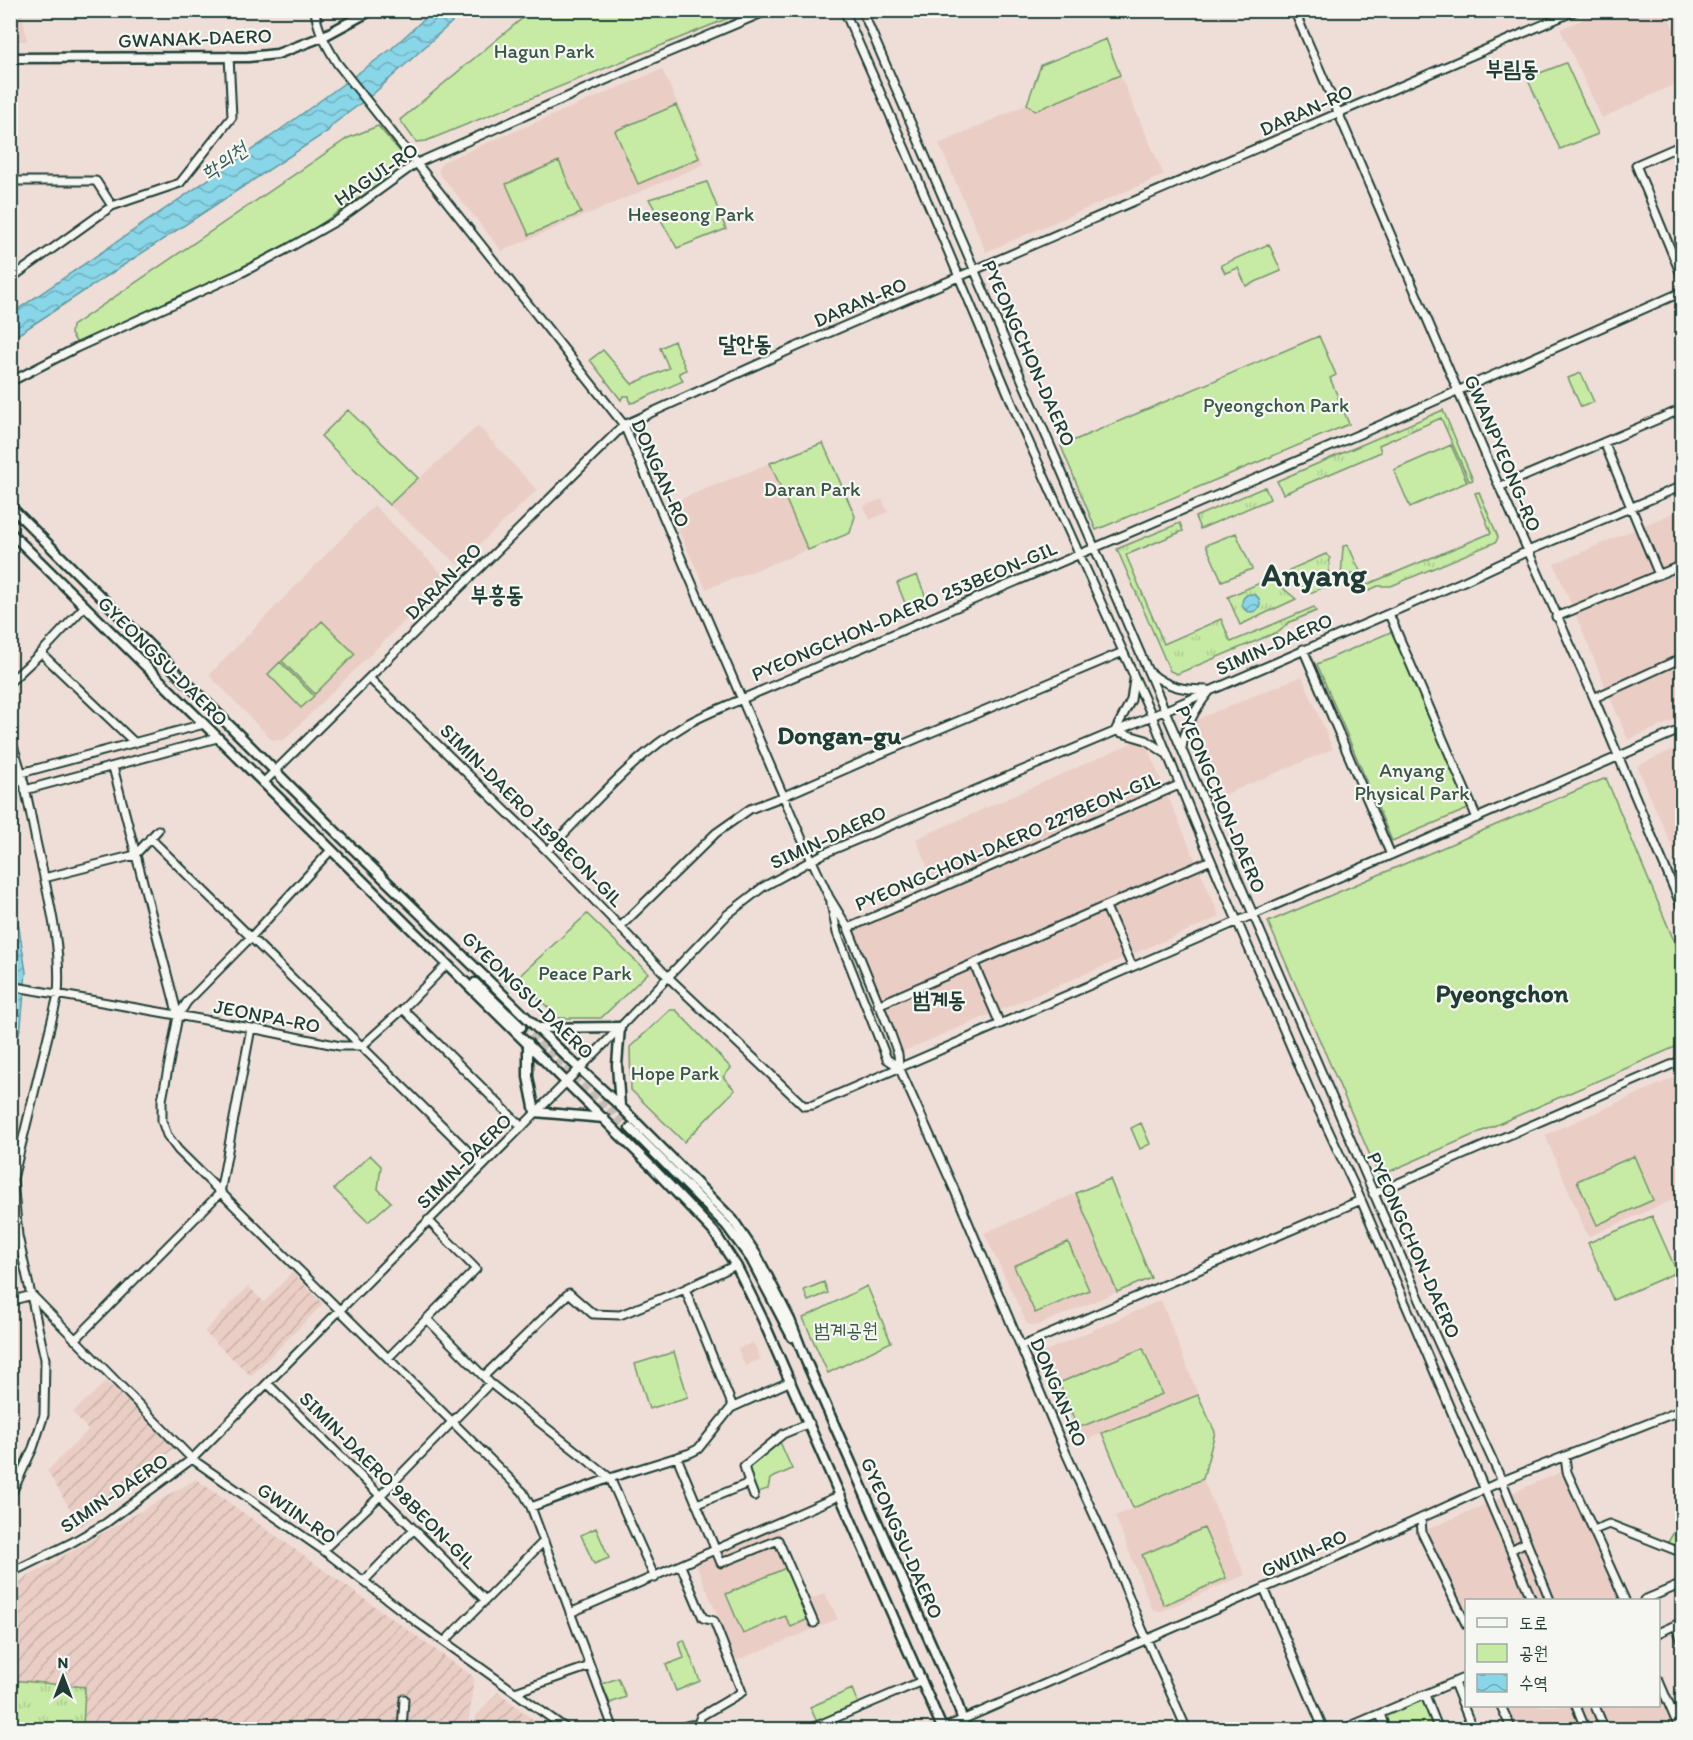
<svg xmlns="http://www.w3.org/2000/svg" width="1693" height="1740" font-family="Itim,'Poor Story',sans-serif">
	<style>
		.built { fill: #eacec5 }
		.industrial { fill: url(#industrial-furrows) }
		.grass { fill: url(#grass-tufts); stroke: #73946c; stroke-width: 1.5 }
		.green { fill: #c7eba5; stroke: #73946c; stroke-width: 1.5 }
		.water { fill: url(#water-waves); stroke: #5f99a0; stroke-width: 1.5 }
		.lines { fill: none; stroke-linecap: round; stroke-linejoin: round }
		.major-tunnel { stroke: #c5beb7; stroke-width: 8; stroke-dasharray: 8 4; stroke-linecap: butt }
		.minor-casing { stroke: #1f3d34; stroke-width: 11 }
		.major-casing { stroke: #1f3d34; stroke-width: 13 }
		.minor { stroke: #f6f6f2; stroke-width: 7 }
		.major { stroke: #f6f6f2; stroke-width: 8 }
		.labels { text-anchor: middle; stroke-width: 4.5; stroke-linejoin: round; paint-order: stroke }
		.street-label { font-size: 20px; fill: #1f3d34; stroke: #f6f6f2 }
		.park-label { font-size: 20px; fill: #385745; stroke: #f6f6f2 }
		.water-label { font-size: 21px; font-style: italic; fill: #345c58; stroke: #f6f6f2 }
		.quarter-label { font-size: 22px; font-weight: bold; fill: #1f3d34; stroke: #f6f6f2 }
		.district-label { font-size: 26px; font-weight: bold; fill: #1f3d34; stroke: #f6f6f2 }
		.town-label { font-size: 32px; font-weight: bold; fill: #1f3d34; stroke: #f6f6f2 }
	</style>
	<defs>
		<pattern id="industrial-furrows" width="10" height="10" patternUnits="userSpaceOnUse" patternTransform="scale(1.5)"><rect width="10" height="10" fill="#eacec5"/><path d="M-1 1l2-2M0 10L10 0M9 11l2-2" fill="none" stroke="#c8b2aa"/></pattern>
		<pattern id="grass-tufts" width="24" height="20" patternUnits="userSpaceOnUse" patternTransform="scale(1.5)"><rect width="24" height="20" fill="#c7eba5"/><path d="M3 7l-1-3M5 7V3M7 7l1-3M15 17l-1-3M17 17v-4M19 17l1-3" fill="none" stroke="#aaca8f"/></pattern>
		<pattern id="water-waves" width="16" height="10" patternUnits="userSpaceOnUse" patternTransform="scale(1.5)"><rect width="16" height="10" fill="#89d6e8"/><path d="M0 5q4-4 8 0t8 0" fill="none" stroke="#6fafbd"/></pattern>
	</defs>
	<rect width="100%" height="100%" fill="#efded8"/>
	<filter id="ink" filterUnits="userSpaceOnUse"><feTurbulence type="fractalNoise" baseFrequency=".0167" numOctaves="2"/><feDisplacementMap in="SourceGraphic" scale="12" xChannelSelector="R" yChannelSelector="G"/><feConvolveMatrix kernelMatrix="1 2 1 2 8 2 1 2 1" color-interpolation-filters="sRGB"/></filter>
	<g filter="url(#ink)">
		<path class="built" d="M11 10 22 11 27 41H11Z
			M1605 10 1666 11 1682 45V81L1602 118 1560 29Z
			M662 69 705 164 502 251 438 172 442 162Z
			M1120 75 1164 175 986 252 939 144 1027 104 1035 111Z
			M478 426 537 490 458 565 389 505Z
			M770 463 808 550 706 589 666 505Z
			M882 499 888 512 870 520 864 506Z
			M374 505 447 579 284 740H272L209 675Z
			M1682 509V717L1628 740 1554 564Z
			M1302 676 1333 749 1224 795 1193 721Z
			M1143 738 1220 917 904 1051 901 1050 854 928 938 892 916 839Z
			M1682 745V870L1637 766Z
			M1682 1074V1196L1588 1237 1545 1135Z
			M1076 1193 1117 1292 1036 1326 1027 1324 984 1233Z
			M1161 1300 1198 1394 1081 1442 1041 1353Z
			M753 1342 761 1359 745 1366 738 1349Z
			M1563 1471 1618 1600H1466V1622L1426 1530Z
			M1203 1479 1245 1575 1160 1612 1152 1609 1115 1516Z
			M778 1528 809 1600 825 1593 838 1619 736 1661 696 1564Z
			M1659 1695 1673 1729H1514L1503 1706H1658Z"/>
		<path class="industrial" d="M292 1272 323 1304 251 1376 204 1332 248 1286 264 1302Z
			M106 1381 176 1446 81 1527 47 1471 88 1430 73 1413Z
			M196 1479 474 1677 468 1729H11L10 1587Z
			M498 1692 545 1729H475L476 1716Z"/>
		<path class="grass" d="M1443 410 1473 480 1469 481 1441 418 1379 445 1381 452 1283 494 1277 481Z
			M1265 487 1270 499 1200 529 1195 517Z
			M1479 492 1498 537 1496 542 1391 586H1378L1358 595 1356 589 1491 533 1475 493Z
			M1180 523 1183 531 1126 555 1164 644 1221 619 1231 642 1314 607 1316 611 1288 623 1280 631 1177 674 1170 671 1117 549Z
			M1348 545 1360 571 1341 579 1343 546Z
			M1326 554 1330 558 1327 586 1310 593 1288 576 1289 570Z
			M1271 578 1296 599 1240 625 1228 597Z
			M11 1680 85 1687 83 1729H11Z"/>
		<path class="green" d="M531 11V10L746 11 426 141 416 142 400 120Z
			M1106 39 1120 75 1035 111 1027 104 1041 65Z
			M1566 63 1598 134 1560 149 1527 78Z
			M676 105 699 158 638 184 615 131Z
			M378 126 410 163 312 230 237 272 77 343 71 334 72 326 348 138Z
			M559 161 581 213 529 235 506 184Z
			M707 182 726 229 677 248 649 199Z
			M1269 244 1281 271 1246 286 1238 268 1225 273 1221 265Z
			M1319 336 1336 375 1330 378 1349 424 1096 530 1061 446Z
			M674 341 686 370 679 373 683 381 635 402 630 403 629 396H623L621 400 590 360 603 350 632 384 669 368 660 348Z
			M1581 373 1594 402 1581 407 1568 378Z
			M348 410 418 478 389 505 321 436Z
			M823 443 855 516 850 533 808 550 770 463Z
			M1451 445 1467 482 1410 507 1394 470Z
			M1236 533 1252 569 1222 581 1206 545Z
			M917 575 929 605 909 613 897 583Z
			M322 621 355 654 315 694 282 661Z
			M1393 631 1470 808 1392 841 1317 664Z
			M280 662 314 696 301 708 268 674Z
			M1606 778 1682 960V1044L1379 1176 1268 922Z
			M587 914 648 973 601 1018H559L517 978Z
			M670 1010H676L731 1068 723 1077 735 1090 684 1142 631 1090 630 1047Z
			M1141 1123 1150 1144 1140 1149 1131 1128Z
			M370 1155 381 1166 378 1189 391 1202 368 1222 334 1189Z
			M1634 1156 1653 1200 1597 1225 1577 1181Z
			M1110 1179 1151 1278 1117 1292 1076 1193Z
			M1652 1216 1677 1272 1613 1300 1588 1243Z
			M1068 1242 1089 1290 1035 1313 1014 1266Z
			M824 1282 828 1293 808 1301 804 1290Z
			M867 1286 891 1342 828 1373 803 1318Z
			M1143 1348 1162 1394 1078 1428 1059 1383Z
			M674 1352 688 1397 649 1409 635 1364Z
			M1198 1395 1215 1432 1203 1479 1133 1508 1102 1433Z
			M780 1442 792 1469 770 1479 768 1489 754 1493 745 1469 753 1460Z
			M1681 1520H1682V1553L1667 1544Z
			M596 1528 609 1558 594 1564 581 1535Z
			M1204 1528 1226 1578 1164 1605 1142 1555Z
			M788 1567 808 1619 791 1627 785 1616 743 1634 726 1594Z
			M684 1640 700 1681 676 1691 666 1665 684 1658 679 1642Z
			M618 1678 626 1697 610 1703 602 1684Z
			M852 1689 859 1706 818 1724 810 1707Z
			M1423 1697 1437 1729H1389L1383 1715Z"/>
		<path class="water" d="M433 11H464L372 95 332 125 328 131 11 339V314L266 140 390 50Z
			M1242 603a9 9 0 1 1 18 0a9 9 0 1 1-18 0Z
			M10 871 26 972 21 1025 11 1064Z
			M10 1345 16 1389 11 1432H10Z"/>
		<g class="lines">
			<path class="major-tunnel" d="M525 1023 630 1128
				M521 1027 626 1133"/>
			<g class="minor-casing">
				<path id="minor" d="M315 10C317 30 327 46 337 63L624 425 801 837 829 897 848 928 888 1026 898 1054 899 1067 955 1191 1065 1451 1110 1550 1139 1622 1187 1730
					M844 10 906 151 1023 429 1152 716 1196 825 1310 1091 1361 1200 1532 1600
					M862 10 1435 1335 1502 1481 1550 1600
					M1294 10 1495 477 1594 698 1682 908
					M1682 145 1636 165 1682 277
					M10 181H96L112 206
					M10 279 112 206 180 183 232 117 229 56
					M10 382 76 348 239 274 287 249 338 220 415 164 667 53 769 10
					M1604 442 1659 575
					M1499 487 1682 409
					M1389 614 1477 818
					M1556 617 1682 565
					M1303 649 1391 855
					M41 653 135 743
					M1151 673C1168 688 1186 690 1208 690
					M369 678 547 851 668 977 804 1106 813 1105 1682 729
					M1134 679 1131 700 1115 731 1146 740 1165 753
					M10 682 41 653 85 606
					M1594 698 1682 658
					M10 738C23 771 29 806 36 841 47 892 62 943 58 995L13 1179 18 1236 45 1359 44 1415 33 1448 10 1497
					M1182 748C1185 726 1195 709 1209 692
					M113 767 178 1016
					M21 773 204 724
					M10 783 23 781
					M263 783 624 425 796 347 1577 10
					M25 790 217 738
					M150 838 482 1165
					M331 850 251 937 187 1002 178 1016 162 1100V1121L167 1135 178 1150 523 1492 531 1507 614 1730
					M547 851C591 807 633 756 687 724 705 714 724 707 742 699L1369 430 1682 292
					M44 878 135 855 158 830
					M831 903 837 933 887 1059 899 1067
					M1106 907 1132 966
					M621 926 716 833 750 809 784 796 880 754 1123 652
					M848 928 1179 785
					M974 964 1000 1024
					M10 986 251 1028 340 1046H362L403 1009 447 964
					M878 1005 1211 860
					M403 1009 522 1127
					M1373 1194 1682 1060
					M10 1301 32 1295 192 1459 323 1550 418 1623 568 1730
					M427 1319 490 1383 610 1478 655 1578
					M75 1340 220 1193 251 1028
					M1022 1346 1361 1200
					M388 1358 476 1269 428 1220
					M484 1376 569 1293 593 1314 620 1315 685 1289
					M268 1384 485 1600
					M733 1407 685 1289 736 1265
					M677 1457 721 1563 778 1540 814 1623
					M1565 1457 1567 1472 1625 1600
					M749 1483 754 1496
					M697 1504 749 1483 744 1466 783 1434 810 1423
					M531 1507 610 1478 690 1453 698 1449 731 1408 791 1381
					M1421 1518 1422 1533 1466 1624
					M1594 1530 1609 1524 1680 1552 1682 1557
					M323 1550 380 1496 490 1383
					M1511 1550 1526 1542
					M681 1566 703 1618 714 1621 742 1692 701 1716 698 1724
					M10 1573 71 1543 106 1523 192 1459 608 1040 728 914 763 887 825 853 1152 716 1464 581 1528 551 1682 486
					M364 1581 414 1529
					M1264 1588 1324 1730
					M1644 1600 1682 1584
					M570 1613 841 1495
					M1676 1626 1682 1641
					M1658 1633 1682 1622
					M445 1641 544 1541
					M1658 1679 1680 1730
					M1454 1683 1473 1730
					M515 1692 590 1666
					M1425 1695 1439 1730
					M1501 1706 1512 1730
					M1576 1706 1586 1730
					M1595 1706 1605 1730
					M1380 1714 1386 1730
					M402 1730 404 1699
					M676 1730C688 1724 697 1722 709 1730
					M807 1730 922 1681
					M939 1730 1345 1553 1502 1481 1682 1410
					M1341 1730 1466 1677"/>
			</g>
			<g class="major-casing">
				<path id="major" d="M10 58 248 57 277 54 322 37 372 10
					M10 506 339 835 565 1055 620 1106 733 1220 757 1256 790 1320 806 1361 956 1700 966 1730
					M10 532 651 1166 714 1232 737 1267 762 1318 943 1730
					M475 983 521 1027
					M537 1028 620 1027 617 1065 620 1106
					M528 1043V1077L535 1112 604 1118
					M630 1128 726 1225 751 1259 792 1337"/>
			</g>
			<use href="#minor" class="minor"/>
			<use href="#major" class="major"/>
		</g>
	</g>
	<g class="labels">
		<g class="street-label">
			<text transform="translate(195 38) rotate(-2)" y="7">GWANAK-DAERO</text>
			<text transform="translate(1306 110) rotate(-24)" y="7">DARAN-RO</text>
			<text transform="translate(376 174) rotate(-34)" y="7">HAGUI-RO</text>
			<text transform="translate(860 302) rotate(-23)" y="7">DARAN-RO</text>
			<text transform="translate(1029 353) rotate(66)" y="7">PYEONGCHON-DAERO</text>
			<text transform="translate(1503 453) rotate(67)" y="7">GWANPYEONG-RO</text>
			<text transform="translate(661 473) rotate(66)" y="7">DONGAN-RO</text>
			<text transform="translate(443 581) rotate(-45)" y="7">DARAN-RO</text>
			<text transform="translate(904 611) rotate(-23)" y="7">PYEONGCHON-DAERO 253BEON-GIL</text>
			<text transform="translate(1274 644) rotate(-24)" y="7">SIMIN-DAERO</text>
			<text transform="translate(163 661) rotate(45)" y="7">GYEONGSU-DAERO</text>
			<text transform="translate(1221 799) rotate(67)" y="7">PYEONGCHON-DAERO</text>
			<text transform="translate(532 815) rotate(45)" y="7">SIMIN-DAERO 159BEON-GIL</text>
			<text transform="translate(828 837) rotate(-25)" y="7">SIMIN-DAERO</text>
			<text transform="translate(1007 841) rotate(-23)" y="7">PYEONGCHON-DAERO 227BEON-GIL</text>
			<text transform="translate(528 995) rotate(44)" y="7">GYEONGSU-DAERO</text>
			<text transform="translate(267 1016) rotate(11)" y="7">JEONPA-RO</text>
			<text transform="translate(464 1161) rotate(-45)" y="7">SIMIN-DAERO</text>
			<text transform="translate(1414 1245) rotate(66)" y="7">PYEONGCHON-DAERO</text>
			<text transform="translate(1059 1392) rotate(67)" y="7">DONGAN-RO</text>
			<text transform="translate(388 1480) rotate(45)" y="7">SIMIN-DAERO 98BEON-GIL</text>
			<text transform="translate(114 1493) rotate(-34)" y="7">SIMIN-DAERO</text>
			<text transform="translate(297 1513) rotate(35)" y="7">GWIIN-RO</text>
			<text transform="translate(902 1538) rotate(66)" y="7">GYEONGSU-DAERO</text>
			<text transform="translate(1304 1553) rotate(-24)" y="7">GWIIN-RO</text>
		</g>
		<g class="park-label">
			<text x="544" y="58">Hagun Park</text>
			<text x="691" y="221">Heeseong Park</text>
			<text x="1276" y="412">Pyeongchon Park</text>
			<text x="812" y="496">Daran Park</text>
			<text x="1412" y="777">Anyang<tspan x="1412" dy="23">Physical Park</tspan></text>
			<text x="585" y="980">Peace Park</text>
			<text x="675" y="1080">Hope Park</text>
			<text x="846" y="1337">범계공원</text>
		</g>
		<g class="water-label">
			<text transform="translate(224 161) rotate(-35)" y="7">학의천</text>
		</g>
		<g class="quarter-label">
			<text x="1512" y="76">부림동</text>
			<text x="745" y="351">달안동</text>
			<text x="497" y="602">부흥동</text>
			<text x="939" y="1007">범계동</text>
		</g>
		<g class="district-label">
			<text x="839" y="744">Dongan-gu</text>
			<text x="1502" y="1002">Pyeongchon</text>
		</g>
		<g class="town-label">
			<text x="1314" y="586">Anyang</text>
		</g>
	</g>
	<rect width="1693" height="1740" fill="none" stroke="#f6f6f2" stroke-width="36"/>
	<rect x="18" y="18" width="1657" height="1704" fill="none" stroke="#1f3d34" stroke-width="2" filter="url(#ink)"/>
	<rect x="1465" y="1599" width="195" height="108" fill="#f6f6f2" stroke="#a0aca6" stroke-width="1.5"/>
	<rect x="1477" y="1618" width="30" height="9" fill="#f6f6f2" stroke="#a0aca6" stroke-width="1.5"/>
	<text x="1519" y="1629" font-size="18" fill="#1f3d34">도로</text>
	<rect x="1477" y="1644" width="30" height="18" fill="#c7eba5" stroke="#a0aca6" stroke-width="1.5"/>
	<text x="1519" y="1659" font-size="18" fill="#1f3d34">공원</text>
	<rect x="1477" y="1674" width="30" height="18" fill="url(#water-waves)" stroke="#a0aca6" stroke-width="1.5"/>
	<text x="1519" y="1689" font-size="18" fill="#1f3d34">수역</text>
	<g transform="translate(63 1677)" stroke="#f6f6f2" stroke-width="4.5" paint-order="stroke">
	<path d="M0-4.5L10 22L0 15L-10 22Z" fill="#1f3d34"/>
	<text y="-9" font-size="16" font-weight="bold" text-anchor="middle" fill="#1f3d34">N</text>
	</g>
</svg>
